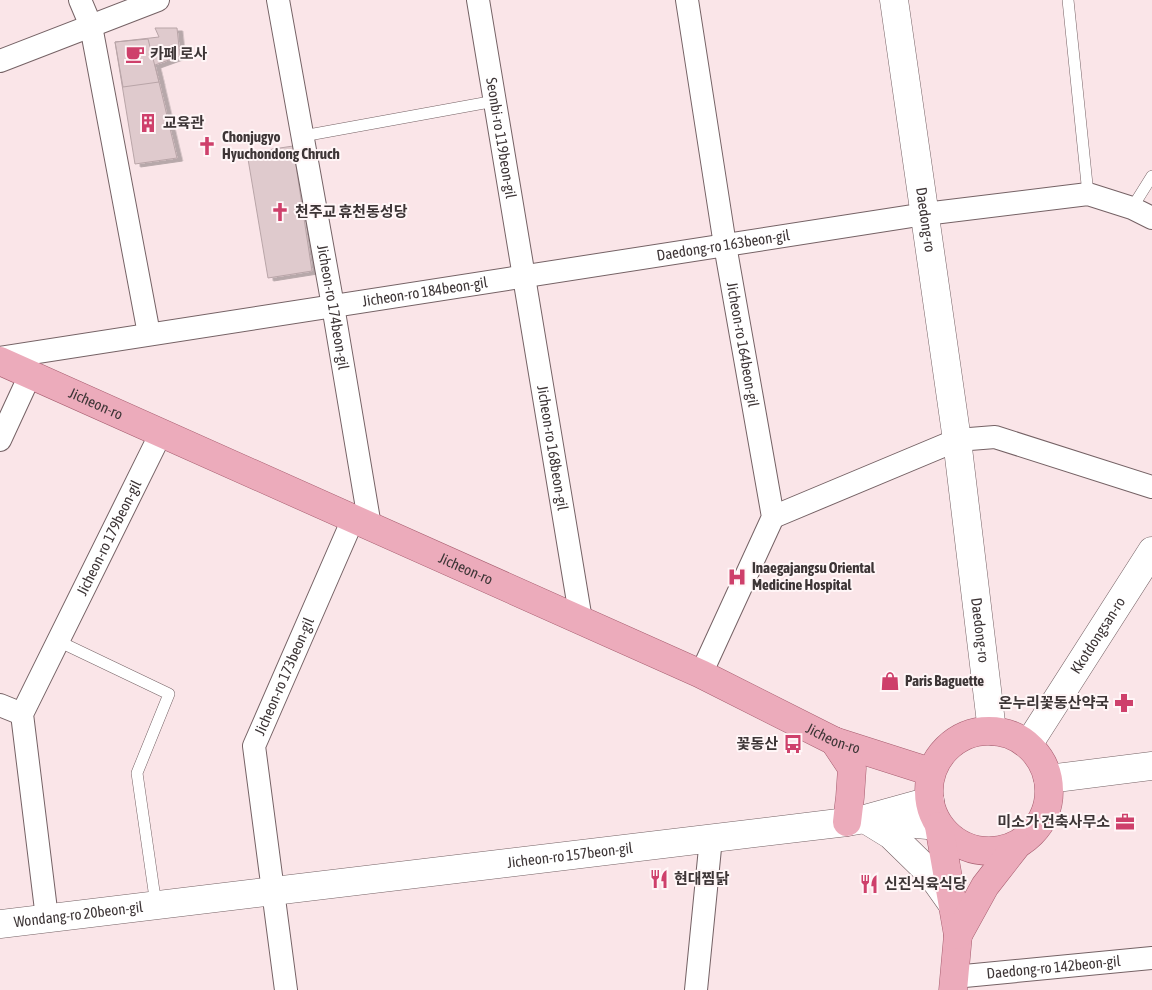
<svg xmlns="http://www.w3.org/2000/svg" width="1152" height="990" font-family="'Asap Condensed','Noto Sans KR',sans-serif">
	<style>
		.building { fill: #dfcacd; stroke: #b9a5a8; filter: url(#shadow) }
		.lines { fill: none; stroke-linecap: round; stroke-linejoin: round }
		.service-casing { stroke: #756265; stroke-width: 12 }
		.minor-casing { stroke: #756265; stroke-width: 24 }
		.tertiary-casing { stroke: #756265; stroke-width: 29 }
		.secondary-casing { stroke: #756265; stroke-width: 29 }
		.primary-casing { stroke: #a65d6f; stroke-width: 29 }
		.service { stroke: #fff; stroke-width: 11 }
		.minor { stroke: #fff; stroke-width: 22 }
		.tertiary { stroke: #fff; stroke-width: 28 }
		.secondary { stroke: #fff; stroke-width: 28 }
		.primary { stroke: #ecabbb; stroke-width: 28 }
		.labels { text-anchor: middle; stroke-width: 4; stroke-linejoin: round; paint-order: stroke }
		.poi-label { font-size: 15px; font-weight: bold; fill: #3d3536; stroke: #fff6f7; text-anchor: start }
		.street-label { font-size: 15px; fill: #3d3536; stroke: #fff6f7 }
	</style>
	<defs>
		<filter id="shadow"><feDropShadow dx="5.5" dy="3" stdDeviation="0" flood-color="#0004"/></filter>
	</defs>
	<rect width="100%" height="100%" fill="#fae5e8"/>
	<path class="building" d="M155 28H177L180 56 155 65 177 158 135 164 115 42 159 37Z
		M148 39 159 82 123 87 115 42Z
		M293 146 312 271 268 278 247 153Z"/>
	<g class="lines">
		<g class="service-casing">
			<path id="service" d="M1068 0 1088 194
				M303 136 495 101
				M1132 208 1152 176
				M58 641 169 694 137 773 156 905"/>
		</g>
		<g class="minor-casing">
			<g id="minor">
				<path d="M80 0 91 26 149 334"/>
				<path id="s1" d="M278 0 333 306 370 526"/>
				<path id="s2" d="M478 0 581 620"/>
				<path id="s3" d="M687 0 725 245 773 517 701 674"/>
				<path d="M0 61 158 0"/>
				<path id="s4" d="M0 358 925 214 1088 194 1132 208 1152 218"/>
				<path d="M0 440 30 375"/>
				<path d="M773 517 957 440 995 437 1152 487"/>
				<path d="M0 705 22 714"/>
				<path id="s5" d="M47 918 22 714 161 433"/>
				<path id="s6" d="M954 977 1152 958"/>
				<path id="s7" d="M286 990 254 746 353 519"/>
				<path d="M696 990 711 838"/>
			</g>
		</g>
		<g class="tertiary-casing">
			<g id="tertiary">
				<path id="s8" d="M894 0 957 440 992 731"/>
				<path d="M865 819 891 835 931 874 953 905"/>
				<path d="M882 821 939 826"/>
				<path id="s9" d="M0 924 847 822 865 819 930 801"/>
			</g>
		</g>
		<g class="secondary-casing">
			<g id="secondary">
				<path id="s10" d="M1028 745 1152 551"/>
				<path d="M1048 779 1152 766"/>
			</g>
		</g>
		<g class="primary-casing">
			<g id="primary">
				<path id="s11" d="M0 361 701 674 834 741 931 772"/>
				<circle cx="989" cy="791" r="60"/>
				<path d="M834 741 852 768 850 797 847 822"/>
				<path d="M939 826 958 935 953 990"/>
				<path d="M958 935 985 886 1017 845"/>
			</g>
		</g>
		<use href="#service" class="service"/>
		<use href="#minor" class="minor"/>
		<use href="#tertiary" class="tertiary"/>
		<use href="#secondary" class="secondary"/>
		<use href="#primary" class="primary"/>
	</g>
	<defs>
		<g id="cafe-bare" transform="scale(1.5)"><path d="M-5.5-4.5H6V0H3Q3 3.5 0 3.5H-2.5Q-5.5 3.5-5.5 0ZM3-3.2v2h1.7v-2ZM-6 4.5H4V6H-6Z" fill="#ce406b" stroke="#fff6f7" stroke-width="2.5" paint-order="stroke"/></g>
		<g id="building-bare" transform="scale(1.5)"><path d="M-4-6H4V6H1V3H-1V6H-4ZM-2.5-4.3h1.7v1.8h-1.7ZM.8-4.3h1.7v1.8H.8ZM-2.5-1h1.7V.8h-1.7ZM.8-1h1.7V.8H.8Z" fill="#ce406b" stroke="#fff6f7" stroke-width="2.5" paint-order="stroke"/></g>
		<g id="church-bare" transform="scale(1.5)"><path d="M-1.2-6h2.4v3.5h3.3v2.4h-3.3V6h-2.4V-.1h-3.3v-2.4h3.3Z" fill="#ce406b" stroke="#fff6f7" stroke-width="2.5" paint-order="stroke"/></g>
		<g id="hospital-bare" transform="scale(1.5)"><path d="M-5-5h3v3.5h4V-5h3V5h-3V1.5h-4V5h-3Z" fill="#ce406b" stroke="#fff6f7" stroke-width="2.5" paint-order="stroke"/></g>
		<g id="shop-bare" transform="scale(1.5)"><path d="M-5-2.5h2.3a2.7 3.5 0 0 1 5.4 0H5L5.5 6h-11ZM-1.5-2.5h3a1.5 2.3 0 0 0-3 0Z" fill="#ce406b" stroke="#fff6f7" stroke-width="2.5" paint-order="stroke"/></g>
		<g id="pharmacy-bare" transform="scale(1.5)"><path d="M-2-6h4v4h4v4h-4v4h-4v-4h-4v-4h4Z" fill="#ce406b" stroke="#fff6f7" stroke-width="2.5" paint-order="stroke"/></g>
		<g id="bus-bare" transform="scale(1.5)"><path d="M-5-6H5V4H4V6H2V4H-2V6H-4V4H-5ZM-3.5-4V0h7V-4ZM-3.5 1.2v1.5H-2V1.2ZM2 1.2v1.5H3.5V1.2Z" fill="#ce406b" stroke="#fff6f7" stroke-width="2.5" paint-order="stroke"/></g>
		<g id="office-bare" transform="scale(1.5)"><path d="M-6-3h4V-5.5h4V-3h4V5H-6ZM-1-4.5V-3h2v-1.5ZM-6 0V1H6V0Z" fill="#ce406b" stroke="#fff6f7" stroke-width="2.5" paint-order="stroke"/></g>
		<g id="restaurant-bare" transform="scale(1.5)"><path d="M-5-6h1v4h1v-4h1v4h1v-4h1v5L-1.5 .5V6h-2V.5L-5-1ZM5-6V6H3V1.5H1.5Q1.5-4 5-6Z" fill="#ce406b" stroke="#fff6f7" stroke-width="2.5" paint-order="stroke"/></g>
	</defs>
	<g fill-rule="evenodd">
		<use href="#cafe-bare" x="135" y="54"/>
		<use href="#building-bare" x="148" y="123"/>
		<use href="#church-bare" x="207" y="146"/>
		<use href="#church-bare" x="280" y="212"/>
		<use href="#hospital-bare" x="737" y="577"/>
		<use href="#shop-bare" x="890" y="681"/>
		<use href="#pharmacy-bare" x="1124" y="703"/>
		<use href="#bus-bare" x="793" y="744"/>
		<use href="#office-bare" x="1125" y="822"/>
		<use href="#restaurant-bare" x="659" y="879"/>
		<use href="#restaurant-bare" x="869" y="884"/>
	</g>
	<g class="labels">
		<g class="poi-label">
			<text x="150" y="59">카페 로사</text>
			<text x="163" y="128">교육관</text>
			<text x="222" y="142">Chonjugyo<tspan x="222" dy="17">Hyuchondong Chruch</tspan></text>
			<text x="295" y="217">천주교 휴천동성당</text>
			<text x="752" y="573">Inaegajangsu Oriental<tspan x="752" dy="17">Medicine Hospital</tspan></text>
			<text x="905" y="686">Paris Baguette</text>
			<text x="1109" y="708" text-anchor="end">온누리꽃동산약국</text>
			<text x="778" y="749" text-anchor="end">꽃동산</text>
			<text x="1110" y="827" text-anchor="end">미소가 건축사무소</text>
			<text x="674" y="884">현대찜닭</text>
			<text x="884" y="889">신진식육식당</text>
		</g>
		<g class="street-label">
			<text dy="5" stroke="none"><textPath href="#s2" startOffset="140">Seonbi-ro 119beon-gil</textPath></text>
			<text dy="5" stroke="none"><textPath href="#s8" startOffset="222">Daedong-ro</textPath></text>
			<text dy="5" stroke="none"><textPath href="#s4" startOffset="732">Daedong-ro 163beon-gil</textPath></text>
			<text dy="5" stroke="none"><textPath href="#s4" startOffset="430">Jicheon-ro 184beon-gil</textPath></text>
			<text dy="5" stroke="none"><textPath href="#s1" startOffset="312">Jicheon-ro 174beon-gil</textPath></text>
			<text dy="5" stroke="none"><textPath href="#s3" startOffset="349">Jicheon-ro 164beon-gil</textPath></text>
			<text dy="5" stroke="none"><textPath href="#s11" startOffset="105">Jicheon-ro</textPath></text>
			<text dy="5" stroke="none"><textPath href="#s2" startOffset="454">Jicheon-ro 168beon-gil</textPath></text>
			<text dy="5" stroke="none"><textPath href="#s5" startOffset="402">Jicheon-ro 179beon-gil</textPath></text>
			<text dy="5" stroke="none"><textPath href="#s11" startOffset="510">Jicheon-ro</textPath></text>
			<text dy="5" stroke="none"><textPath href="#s8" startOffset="636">Daedong-ro</textPath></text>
			<text dy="5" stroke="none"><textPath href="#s10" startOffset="130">Kkotdongsan-ro</textPath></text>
			<text dy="5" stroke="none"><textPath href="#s7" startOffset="322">Jicheon-ro 173beon-gil</textPath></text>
			<text dy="5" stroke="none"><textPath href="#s11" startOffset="915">Jicheon-ro</textPath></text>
			<text dy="5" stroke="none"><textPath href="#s9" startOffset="574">Jicheon-ro 157beon-gil</textPath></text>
			<text dy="5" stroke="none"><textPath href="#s9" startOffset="79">Wondang-ro 20beon-gil</textPath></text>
			<text dy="5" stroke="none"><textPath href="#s6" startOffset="100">Daedong-ro 142beon-gil</textPath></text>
		</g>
	</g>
</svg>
